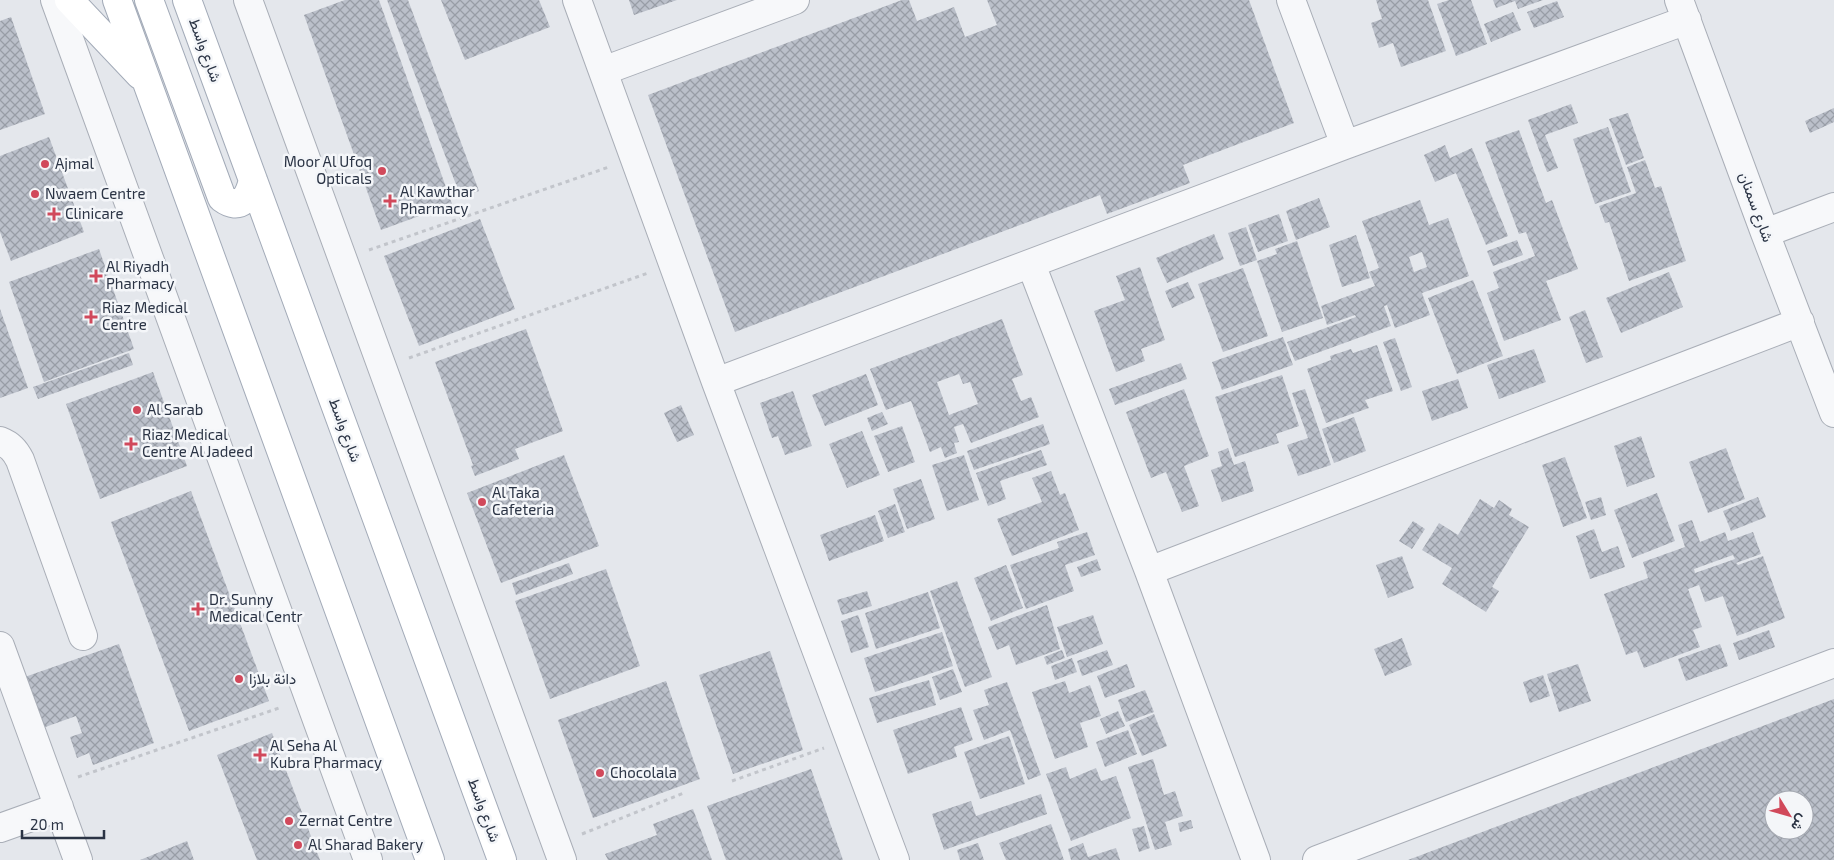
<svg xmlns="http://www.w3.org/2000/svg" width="1834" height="860" font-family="'Exo 2',Vazirmatn,sans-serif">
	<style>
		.building { fill: url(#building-cross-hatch); fill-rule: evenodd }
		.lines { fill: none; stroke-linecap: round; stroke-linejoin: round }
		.minor-casing { stroke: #a9aeb7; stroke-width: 30 }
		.major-casing { stroke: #a3abb8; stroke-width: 30 }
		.path { stroke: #c2c5cb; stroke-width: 3; stroke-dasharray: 4 4; stroke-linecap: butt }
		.minor { stroke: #f7f8fa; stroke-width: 28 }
		.major { stroke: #fff; stroke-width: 28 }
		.poi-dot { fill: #d1495b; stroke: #f4f6f9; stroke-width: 2 }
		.labels { text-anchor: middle; stroke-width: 5; stroke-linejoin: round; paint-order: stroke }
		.street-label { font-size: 15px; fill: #2b3445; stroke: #f4f6f9 }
		.poi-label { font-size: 15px; fill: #2b3445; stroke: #f4f6f9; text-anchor: start }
	</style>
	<defs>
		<pattern id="building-cross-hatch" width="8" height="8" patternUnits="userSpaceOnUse" patternTransform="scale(1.25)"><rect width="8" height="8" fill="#bbc0ca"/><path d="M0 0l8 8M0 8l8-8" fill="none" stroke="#989da6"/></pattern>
	</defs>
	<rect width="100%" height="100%" fill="#e4e7ec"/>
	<path class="building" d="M345 0H379L452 204 381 230 304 15Z
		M387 0H408L479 191 461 198Z
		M441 0H539L550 27 465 60Z
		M629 0H677L634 15Z
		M902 0H909L917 21 954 7 965 37 997 25 987 0H1249L1294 123 1183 165 1190 183 1107 214 1100 195 735 332 648 95Z
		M1376 0H1428L1446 51 1401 67 1393 43 1379 48 1371 23 1382 19Z
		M1449 0H1471L1487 44 1456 56 1437 4Z
		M1493 0H1543L1518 9 1515 1 1496 8Z
		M1557 1 1564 17 1534 28 1527 12Z
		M1513 12 1521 30 1491 42 1484 24Z
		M11 17 45 114 0 130V21Z
		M1571 104 1578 123 1545 135 1558 168 1547 172 1528 120Z
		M1834 108V122L1810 133 1805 121Z
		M1628 113 1644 158 1626 165 1609 119Z
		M1608 127 1631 192 1595 204 1573 139Z
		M1519 130 1546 203 1552 200 1578 269 1546 281 1561 320 1504 341 1487 293 1499 288 1493 272 1535 256 1526 232 1519 234 1485 142Z
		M49 137 84 232 11 261 0 232V156Z
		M1445 145 1450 158 1472 148 1508 236 1486 245 1456 173 1435 182 1424 155Z
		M1645 160 1655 188 1661 186 1686 261 1629 281 1609 222 1605 223 1599 206 1636 193 1627 167Z
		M1319 198 1330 227 1296 240 1286 211Z
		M1420 200 1429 225 1448 218 1469 276 1422 293 1430 315 1395 328 1387 305 1384 306 1391 326 1295 361 1287 342 1356 317 1355 315 1327 325 1321 306 1375 286 1369 272 1379 268 1362 221ZM1422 252 1427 267 1414 272 1409 257Z
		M1279 214 1288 241 1258 252 1248 225Z
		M480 219 515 309 419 346 384 256Z
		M1246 227 1257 260 1240 266 1228 233Z
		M1214 234 1224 259 1167 283 1156 258Z
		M1356 235 1370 278 1342 287 1329 245Z
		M1517 240 1523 255 1493 266 1487 251Z
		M1297 241 1323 318 1282 332 1257 261 1277 254 1275 249Z
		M99 249 134 349 44 382 9 282Z
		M1140 267 1165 340 1141 349 1145 361 1116 372 1094 311 1125 300 1116 276Z
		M1243 268 1268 336 1223 352 1198 284Z
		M1669 272 1683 307 1621 333 1606 298Z
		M1473 280 1503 356 1457 374 1428 298Z
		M1188 282 1195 298 1172 308 1165 291Z
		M0 309 28 388 0 398Z
		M1585 310 1603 357 1586 363 1569 317Z
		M1002 319 1023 375 1012 379 1021 401 1031 397 1039 417 971 443 963 424 954 427 959 442 954 443 957 453 945 458 941 447 930 452 911 401 886 410 870 369ZM959 374 963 384 970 382 978 404 949 415 937 382Z
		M526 329 563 431 515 449 519 459 475 476 471 466 496 457 473 465 435 362Z
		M1283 337 1293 365 1222 390 1212 362Z
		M1395 338 1412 387 1401 391 1383 342Z
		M1377 345 1393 391 1365 400 1369 408 1326 423 1307 369 1331 360 1330 356 1351 349 1353 353Z
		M1534 349 1546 382 1499 399 1487 365Z
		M129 353 133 365 38 399 33 387Z
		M1181 363 1187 379 1115 405 1109 389Z
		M153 372 187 466 100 499 66 404Z
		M866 374 878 405 825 426 812 395Z
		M1282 375 1299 426 1276 434 1279 443 1235 457 1215 397Z
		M1458 379 1468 408 1432 421 1422 391Z
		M1184 389 1209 456 1184 466 1199 506 1182 512 1166 472 1151 478 1126 412Z
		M1305 389 1331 465 1298 476 1287 445 1308 438 1292 393Z
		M793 391 812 446 785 455 778 436 772 438 760 403Z
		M681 405 694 435 677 442 664 413Z
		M882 412 888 424 872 431 867 418Z
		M1354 417 1366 451 1334 463 1322 429Z
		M1043 424 1050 444 974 470 967 451Z
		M902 426 915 462 888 472 874 436Z
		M862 431 880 475 847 488 829 444Z
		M1641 436 1655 477 1627 487 1614 446Z
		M1228 448 1234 465 1245 461 1254 491 1222 502 1211 470 1222 466 1218 452Z
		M1726 448 1745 499 1708 513 1689 462Z
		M1041 450 1047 465 1000 481 1006 499 988 506 976 473Z
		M564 455 599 546 501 583 467 493Z
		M964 455 979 500 947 511 932 465Z
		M1565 457 1587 518 1563 527 1542 465Z
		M1051 471 1060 495 1065 493 1079 530 1012 556 997 519 1042 502 1032 478Z
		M921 479 935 519 907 529 893 489Z
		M191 491 269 701 189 731 111 522Z
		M1657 493 1675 541 1632 558 1614 510Z
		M1601 497 1606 515 1591 520 1585 502Z
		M1758 497 1766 517 1731 531 1723 511Z
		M1480 499 1494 508 1499 500 1512 509 1509 515 1529 527 1492 587 1499 591 1486 612 1442 584 1452 568 1422 550 1439 523 1458 535Z
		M895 504 905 532 888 538 878 511Z
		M875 515 884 541 829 561 820 535Z
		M1692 520 1700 542 1725 532 1728 541 1753 532 1761 554 1736 563 1738 565 1763 556 1785 618 1737 636 1723 596 1705 602 1699 585 1688 589 1702 627 1693 630 1700 647 1644 668 1637 651 1626 655 1604 594 1648 578 1643 562 1685 547 1678 525ZM1733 555 1735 559 1695 573 1694 569Z
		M1413 521 1425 529 1412 549 1399 541Z
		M1594 529 1602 552 1618 546 1625 567 1590 579 1576 536Z
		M1087 532 1095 555 1065 565 1074 591 1026 609 1010 565 1059 548 1057 542Z
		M1402 556 1414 588 1388 598 1376 565Z
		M1097 559 1101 570 1081 577 1077 567Z
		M569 563 573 574 516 595 512 583Z
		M1006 565 1023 608 991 621 974 578Z
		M606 569 640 666 550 699 515 601Z
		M957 581 992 677 965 687 930 591Z
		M867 591 872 606 842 615 837 600Z
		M928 592 940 628 876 649 865 613Z
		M1047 605 1060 649 1016 665 1009 645 997 650 988 627Z
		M858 615 869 647 851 653 841 621Z
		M1093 615 1103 644 1067 657 1057 627Z
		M1769 630 1775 647 1739 660 1733 643Z
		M942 632 953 666 875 692 864 658Z
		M1402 638 1412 665 1385 676 1374 649Z
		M119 644 154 743 93 765 89 753 77 758 70 737 82 733 76 716 37 730 19 679Z
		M1720 644 1728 666 1686 681 1678 659Z
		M1062 650 1065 658 1047 665 1044 657Z
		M1107 650 1113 665 1082 676 1077 661Z
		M770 651 803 750 733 774 699 675Z
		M1072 658 1077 672 1055 680 1051 666Z
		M1127 664 1135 687 1105 698 1097 676Z
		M1578 664 1591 701 1559 712 1547 674Z
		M953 669 962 692 940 700 932 677Z
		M1543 675 1550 696 1530 703 1523 682Z
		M929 680 936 705 877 723 869 698Z
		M666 681 700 779 593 818 558 720Z
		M1065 681 1069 693 1090 685 1101 716 1080 723 1088 747 1055 759 1032 692Z
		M1007 682 1041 775 1028 780 1010 730 984 740 973 710 989 705 984 690Z
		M1145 690 1154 712 1126 722 1118 700Z
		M1834 699V860H1408ZM1774 800H1804V830H1774Z
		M961 707 973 740 954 747 957 757 908 774 893 730Z
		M1118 711 1125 726 1106 734 1100 719Z
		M1154 714 1167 746 1142 756 1129 725Z
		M1128 730 1137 754 1105 767 1096 742Z
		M272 733 320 860H257L217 755Z
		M1009 736 1025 784 980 799 964 752Z
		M1153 759 1164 795 1175 791 1183 816 1165 822 1172 845 1155 850 1128 767Z
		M1066 767 1070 779 1096 768 1101 781 1116 776 1131 818 1071 841 1046 774Z
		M811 769 843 860H726L707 806Z
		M1041 794 1047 814 944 850 932 814 971 801 976 816Z
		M693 809 712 860H608L605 854 657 835 653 824Z
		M1191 820 1193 828 1180 832 1178 823Z
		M1051 824 1064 860H1006L999 843Z
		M1144 826 1150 848 1139 852 1132 829Z
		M187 841 194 860H140Z
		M978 843 984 860H960L957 850Z
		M1083 843 1088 857 1116 848 1120 860H1071L1068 849Z"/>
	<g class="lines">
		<g class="minor-casing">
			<path id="minor" d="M55 0 368 860
				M248 0 562 860
				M577 0 716 382 895 860
				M1291 0 1345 145
				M1679 0 1765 233 1834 413
				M603 71 795 0
				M1765 233 1834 207
				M1031 264 1149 571 1256 860
				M716 382 1345 145 1687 20
				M0 441C10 445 15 450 20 460L83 636
				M1149 571 1800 322
				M0 646 78 860
				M0 828 59 807
				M1317 860 1834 663"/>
		</g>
		<g class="major-casing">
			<path id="major" d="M69 0 140 75
				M117 0 430 860
				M149 0 222 198C241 212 249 197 253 180
				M187 0 502 860"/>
		</g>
		<path class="path" d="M369 250 609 167
			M409 358 648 273
			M78 777 282 707
			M732 781 824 748
			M582 834 684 793"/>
		<use href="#minor" class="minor"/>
		<use href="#major" class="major"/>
	</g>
	<g class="poi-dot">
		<circle cx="45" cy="164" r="5"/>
		<circle cx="382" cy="171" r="5"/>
		<circle cx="35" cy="194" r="5"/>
		<path d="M387.5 193.5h5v5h5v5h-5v5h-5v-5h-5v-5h5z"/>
		<path d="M51.5 206.5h5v5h5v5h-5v5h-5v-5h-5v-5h5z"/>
		<path d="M93.5 268.5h5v5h5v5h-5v5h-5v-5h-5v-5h5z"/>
		<path d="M88.5 309.5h5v5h5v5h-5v5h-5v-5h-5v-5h5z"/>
		<circle cx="137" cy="410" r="5"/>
		<path d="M128.5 436.5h5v5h5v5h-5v5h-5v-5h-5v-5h5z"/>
		<circle cx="482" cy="502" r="5"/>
		<path d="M195.5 601.5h5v5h5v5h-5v5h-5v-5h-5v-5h5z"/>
		<circle cx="239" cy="679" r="5"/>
		<path d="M257.5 747.5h5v5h5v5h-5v5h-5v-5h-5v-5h5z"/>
		<circle cx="600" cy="773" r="5"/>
		<circle cx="289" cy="821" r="5"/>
		<circle cx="298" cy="845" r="5"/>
	</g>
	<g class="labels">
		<g class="street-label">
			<text transform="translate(205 50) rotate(70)" y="5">شارع واسط</text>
			<text transform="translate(1756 207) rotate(70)" y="5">شارع سمنان</text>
			<text transform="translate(345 430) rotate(70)" y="5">شارع واسط</text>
			<text transform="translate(484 810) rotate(70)" y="5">شارع واسط</text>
		</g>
		<g class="poi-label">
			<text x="372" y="167" text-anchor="end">Moor Al Ufoq<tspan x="372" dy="17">Opticals</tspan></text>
			<text x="55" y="169">Ajmal</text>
			<text x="400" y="197">Al Kawthar<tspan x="400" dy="17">Pharmacy</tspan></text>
			<text x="45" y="199">Nwaem Centre</text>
			<text x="65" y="219">Clinicare</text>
			<text x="106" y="272">Al Riyadh<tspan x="106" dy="17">Pharmacy</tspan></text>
			<text x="102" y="313">Riaz Medical<tspan x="102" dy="17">Centre</tspan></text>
			<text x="147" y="415">Al Sarab</text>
			<text x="142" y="440">Riaz Medical<tspan x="142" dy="17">Centre Al Jadeed</tspan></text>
			<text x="492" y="498">Al Taka<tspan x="492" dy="17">Cafeteria</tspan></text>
			<text x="209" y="605">Dr. Sunny<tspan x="209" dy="17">Medical Centr</tspan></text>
			<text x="249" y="684">دانة بلازا</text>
			<text x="270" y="751">Al Seha Al<tspan x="270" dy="17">Kubra Pharmacy</tspan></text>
			<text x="610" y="778">Chocolala</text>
			<text x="299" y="826">Zernat Centre</text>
			<text x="308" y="850">Al Sharad Bakery</text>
		</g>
	</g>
	<g transform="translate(1789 815) rotate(127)"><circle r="24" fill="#f4f6f9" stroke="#a4a8b1"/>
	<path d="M0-4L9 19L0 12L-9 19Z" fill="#d1495b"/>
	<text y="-8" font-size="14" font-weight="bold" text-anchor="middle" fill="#2b3445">ش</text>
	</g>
	<path d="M22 830v8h82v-8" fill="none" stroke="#2b3445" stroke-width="2.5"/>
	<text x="30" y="830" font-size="15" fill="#2b3445" stroke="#f4f6f9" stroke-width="4" paint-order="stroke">20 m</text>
</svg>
